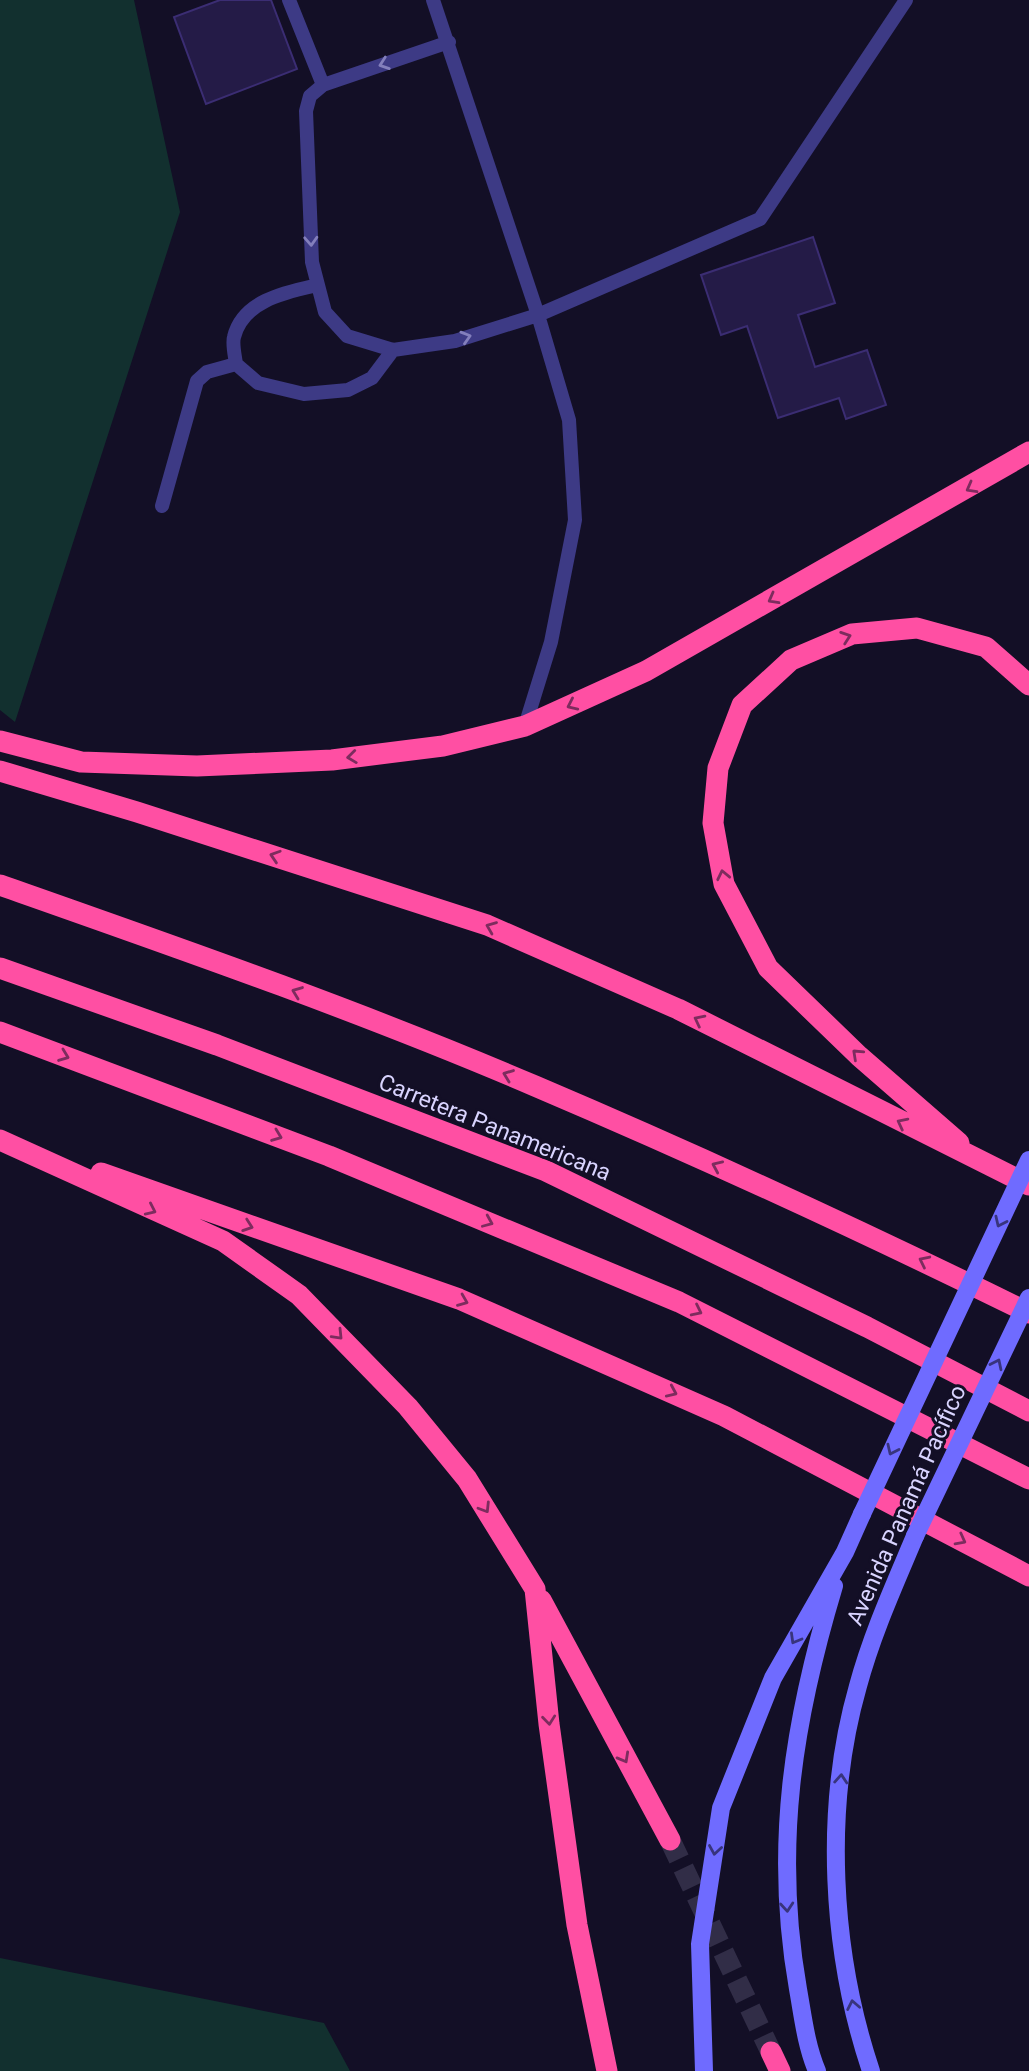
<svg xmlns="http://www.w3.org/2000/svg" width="1029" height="2071" font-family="Roboto,sans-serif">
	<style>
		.green { fill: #12302f }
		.building { fill: #241b47; stroke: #3b2d73; stroke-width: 2 }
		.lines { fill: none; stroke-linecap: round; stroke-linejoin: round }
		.motorway-tunnel { stroke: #312d47; stroke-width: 21; stroke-dasharray: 21 10; stroke-linecap: butt }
		.service { stroke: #3d3a85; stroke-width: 14 }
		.secondary { stroke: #6f6bff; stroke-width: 18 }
		.motorway { stroke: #ff4fa3; stroke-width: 21 }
		.secondary-bridge { stroke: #6f6bff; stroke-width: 18 }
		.oneway { stroke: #837fbc }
		.oneway2 { stroke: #7d2c5e }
		.oneway3 { stroke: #38347d }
		.labels { text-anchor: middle; stroke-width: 6; stroke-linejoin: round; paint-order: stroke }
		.street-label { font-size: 23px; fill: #d9d4ff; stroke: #130f26 }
	</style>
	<rect width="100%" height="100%" fill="#130f26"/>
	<path class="green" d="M0 0H134L180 212 15 722 0 710Z
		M0 1958 324 2023 350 2071H0Z"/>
	<path class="building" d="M220 0H271L297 69 206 104 174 17Z
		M813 237 835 303 798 315 815 367 867 350 886 405 846 419 839 398 778 418 747 326 721 335 701 275Z"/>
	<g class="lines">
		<path class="motorway-tunnel" d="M670 1840 771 2052"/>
		<path class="service" d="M289 0 323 85
			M433 0 538 315 569 420 575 520 551 642 525 726
			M449 42 323 85 310 96 306 111 312 262 325 312 347 336 393 350 455 341 538 315 760 219 906 0
			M318 285C287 292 243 300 234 337 232 344 235 356 236 364L258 383 304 394 348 390 372 378 393 350
			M162 506 197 381 207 372 236 364"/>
		<path class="secondary" d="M704 2071 700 1944 721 1808 773 1678 845 1552 862 1514
			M817 2071C806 2045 803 2017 798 1989 773 1847 793 1722 834 1586
			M871 2071C831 1952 823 1808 858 1686 872 1634 894 1586 915 1536"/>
		<path class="motorway" d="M0 741 81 762 197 766 332 760 443 746 525 726 646 671 1029 452
			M0 771 137 812 487 925 678 1009 1029 1185
			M0 885C179 948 360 1011 535 1086 702 1157 866 1233 1029 1313
			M0 968 217 1045 546 1171 867 1327 1029 1411
			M0 1032 329 1156 679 1302 1029 1479
			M0 1140 223 1241 299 1295 408 1407 467 1479 535 1589 549 1724 577 1925 607 2071
			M959 1143 859 1056 768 968 724 884 713 823 718 768 742 705 791 660 852 634 917 628 986 647 1029 685
			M101 1173 459 1299 724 1416 1029 1576
			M541 1600 670 1840
			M771 2052 780 2071"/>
		<path class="secondary-bridge" d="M862 1514 1029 1160
			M915 1536 1029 1298"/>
	</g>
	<defs><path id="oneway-chevron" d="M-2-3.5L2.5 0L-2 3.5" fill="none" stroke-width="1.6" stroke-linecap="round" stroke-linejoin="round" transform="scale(1.75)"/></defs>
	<g class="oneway">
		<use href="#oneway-chevron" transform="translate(384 64) rotate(161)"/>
		<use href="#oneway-chevron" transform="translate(311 241) rotate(87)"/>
		<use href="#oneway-chevron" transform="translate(466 337) rotate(-17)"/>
	</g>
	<g class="oneway2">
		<use href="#oneway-chevron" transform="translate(971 488) rotate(151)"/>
		<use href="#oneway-chevron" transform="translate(773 599) rotate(151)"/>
		<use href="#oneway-chevron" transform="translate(846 637) rotate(-19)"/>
		<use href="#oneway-chevron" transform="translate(572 705) rotate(155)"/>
		<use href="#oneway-chevron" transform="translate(352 757) rotate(173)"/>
		<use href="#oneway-chevron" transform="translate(275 856) rotate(-162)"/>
		<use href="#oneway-chevron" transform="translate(723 875) rotate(-102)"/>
		<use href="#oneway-chevron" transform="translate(491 927) rotate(-158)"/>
		<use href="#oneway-chevron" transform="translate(297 992) rotate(-159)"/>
		<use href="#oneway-chevron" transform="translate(699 1020) rotate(-153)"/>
		<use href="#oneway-chevron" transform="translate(857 1054) rotate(-137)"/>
		<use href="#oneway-chevron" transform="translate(64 1056) rotate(21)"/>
		<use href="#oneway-chevron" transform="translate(508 1075) rotate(-159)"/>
		<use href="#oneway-chevron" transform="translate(902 1123) rotate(-153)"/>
		<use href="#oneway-chevron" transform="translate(277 1136) rotate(21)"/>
		<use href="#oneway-chevron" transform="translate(717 1166) rotate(-156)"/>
		<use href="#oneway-chevron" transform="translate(151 1210) rotate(25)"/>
		<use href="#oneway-chevron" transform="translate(488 1222) rotate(23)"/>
		<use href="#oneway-chevron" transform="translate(248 1226) rotate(19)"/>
		<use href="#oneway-chevron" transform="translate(924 1261) rotate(-154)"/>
		<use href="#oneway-chevron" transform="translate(463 1301) rotate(22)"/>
		<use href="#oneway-chevron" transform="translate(697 1311) rotate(26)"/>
		<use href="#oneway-chevron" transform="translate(338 1335) rotate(46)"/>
		<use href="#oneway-chevron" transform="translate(672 1392) rotate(24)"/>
		<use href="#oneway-chevron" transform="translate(485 1508) rotate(58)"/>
		<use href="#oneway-chevron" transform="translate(961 1540) rotate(28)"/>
		<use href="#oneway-chevron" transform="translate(549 1720) rotate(84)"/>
		<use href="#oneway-chevron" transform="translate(624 1758) rotate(61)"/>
	</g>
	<g class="oneway3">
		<use href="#oneway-chevron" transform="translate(1000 1222) rotate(115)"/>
		<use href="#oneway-chevron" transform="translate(997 1364) rotate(-64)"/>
		<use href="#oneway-chevron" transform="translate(892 1450) rotate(115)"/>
		<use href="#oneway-chevron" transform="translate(795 1639) rotate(120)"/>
		<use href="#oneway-chevron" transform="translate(841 1779) rotate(-86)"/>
		<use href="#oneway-chevron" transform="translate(715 1850) rotate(99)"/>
		<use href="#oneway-chevron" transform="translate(787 1907) rotate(85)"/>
		<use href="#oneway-chevron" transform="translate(853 2005) rotate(-101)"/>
	</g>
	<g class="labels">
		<g class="street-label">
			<text transform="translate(495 1127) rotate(22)" y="8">Carretera Panamericana</text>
			<text transform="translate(906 1505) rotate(-66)" y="8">Avenida Panamá Pacífico</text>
		</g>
	</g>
</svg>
